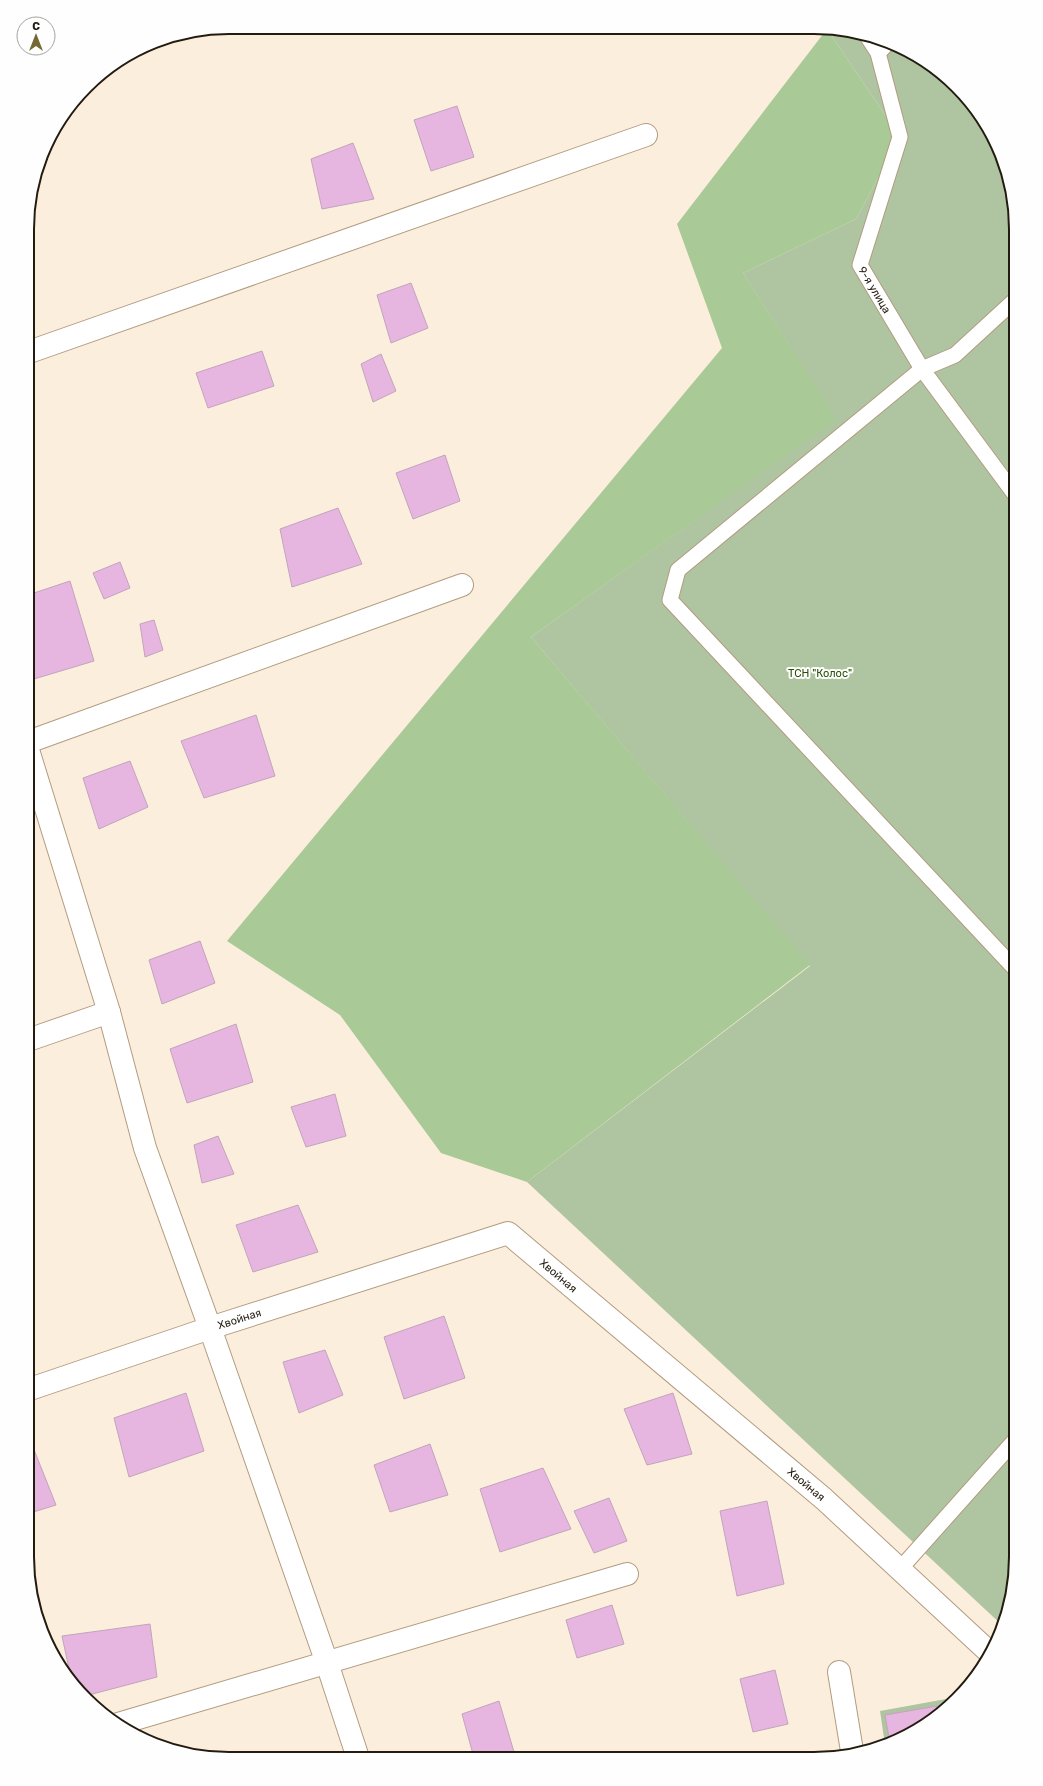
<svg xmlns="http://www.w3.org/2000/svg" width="1043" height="1786" font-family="Rubik,sans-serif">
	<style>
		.green { fill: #afc5a1 }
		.forest { fill: #a9c996 }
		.building { fill: #e7b6e0; stroke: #c1a4bc }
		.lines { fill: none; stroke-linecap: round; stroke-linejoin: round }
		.lane-casing { stroke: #b29c80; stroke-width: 17 }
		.street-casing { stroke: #b29c80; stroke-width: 24 }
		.lane { stroke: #fff; stroke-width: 15 }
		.street { stroke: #fff; stroke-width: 22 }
		.labels { text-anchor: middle; stroke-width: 4; stroke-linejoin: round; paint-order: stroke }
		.street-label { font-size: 11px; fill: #231b0f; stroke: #fefefe }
		.park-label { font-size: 11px; fill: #2a5004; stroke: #fefefe }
		.rim { fill: none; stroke: #231b0f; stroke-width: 2 }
	</style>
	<rect width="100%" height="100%" fill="#fceedc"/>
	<path class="green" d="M827 29H841L892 42 937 69 974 106 1001 152 1016 229V1570L1005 1622 1003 1626 527 1182 810 966 531 637 836 419 743 273 856 219 900 137Z
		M957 1697 937 1717 891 1744 885 1745 880 1711Z"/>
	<path class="forest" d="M827 29 900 137 856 219 743 273 837 419 531 637 810 965 527 1182 441 1153 340 1015 227 941 722 348 677 224Z"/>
	<path class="building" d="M457 106 474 157 431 171 414 120Z
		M353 143 374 199 322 209 311 159Z
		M411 283 428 328 391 343 377 295Z
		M262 351 274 386 208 408 196 373Z
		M381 354 396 391 373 402 361 364Z
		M445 455 460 501 413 519 396 473Z
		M338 508 362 564 292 587 280 529Z
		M120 562 130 588 104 599 93 573Z
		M70 581 94 661 34 679 28 665V595Z
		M154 620 163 650 145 657 140 624Z
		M256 715 275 776 204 798 181 741Z
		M130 761 148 807 99 829 83 778Z
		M200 941 215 983 162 1004 149 960Z
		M236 1024 253 1082 187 1103 170 1049Z
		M335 1094 346 1136 306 1147 291 1107Z
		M218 1136 234 1174 202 1183 194 1145Z
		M298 1205 318 1252 253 1272 236 1225Z
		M444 1316 465 1378 404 1399 384 1337Z
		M325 1350 343 1395 299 1413 283 1362Z
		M186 1393 204 1451 129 1477 114 1418Z
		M673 1393 692 1454 647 1465 624 1409Z
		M27 1432 56 1505 27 1514Z
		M430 1444 448 1495 390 1512 374 1465Z
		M543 1468 571 1529 500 1552 480 1489Z
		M609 1498 627 1541 594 1553 574 1511Z
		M767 1501 784 1584 737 1596 720 1511Z
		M612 1605 624 1644 577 1658 566 1620Z
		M150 1624 157 1677 85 1696 72 1683 62 1636Z
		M775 1670 788 1724 753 1732 740 1679Z
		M499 1701 514 1752 495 1758H474L462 1714Z
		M937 1706V1717L890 1744 885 1715Z"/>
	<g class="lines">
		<g class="lane-casing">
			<g id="lane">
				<path id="s1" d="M867 36 878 53 900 137 860 265 922 369 1016 496"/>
				<path d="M878 53 889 42"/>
				<path d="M1016 970 670 600 678 570 922 369 955 355 1016 299"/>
				<path d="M900 1569 1016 1439"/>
			</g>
		</g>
		<g class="street-casing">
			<g id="street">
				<path d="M29 352 646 135"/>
				<path d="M28 742 462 585"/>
				<path d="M28 750 109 1012 145 1148 210 1328 327 1663 358 1758"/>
				<path d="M28 1040 109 1012"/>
				<path id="s2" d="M27 1390 210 1328 508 1233 824 1499 989 1652"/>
				<path d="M839 1672 852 1751"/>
				<path d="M118 1724 627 1574"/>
			</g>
		</g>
		<use href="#lane" class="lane"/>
		<use href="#street" class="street"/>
	</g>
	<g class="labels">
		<g class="street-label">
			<text dy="4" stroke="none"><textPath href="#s1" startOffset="270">9-я улица</textPath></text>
			<text dy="4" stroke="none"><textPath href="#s2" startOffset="572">Хвойная</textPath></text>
			<text dy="4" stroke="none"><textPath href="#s2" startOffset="224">Хвойная</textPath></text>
			<text dy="4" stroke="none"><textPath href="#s2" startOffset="896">Хвойная</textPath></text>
		</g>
		<g class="park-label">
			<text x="820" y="677">ТСН "Колос"</text>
		</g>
	</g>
	<path d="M0 0H1043V1786H0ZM229 34H814A195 195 0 0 1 1009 229V1557A195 195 0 0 1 814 1752H229A195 195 0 0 1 34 1557V229A195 195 0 0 1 229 34Z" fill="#fefefe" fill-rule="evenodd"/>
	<path class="rim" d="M229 34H814A195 195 0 0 1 1009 229V1557A195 195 0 0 1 814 1752H229A195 195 0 0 1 34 1557V229A195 195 0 0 1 229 34Z"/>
	<g transform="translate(36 36)"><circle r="19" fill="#fefefe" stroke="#a6a39e"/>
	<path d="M0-3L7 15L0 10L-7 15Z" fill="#746835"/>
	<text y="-6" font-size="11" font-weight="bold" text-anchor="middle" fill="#231b0f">С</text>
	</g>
</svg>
